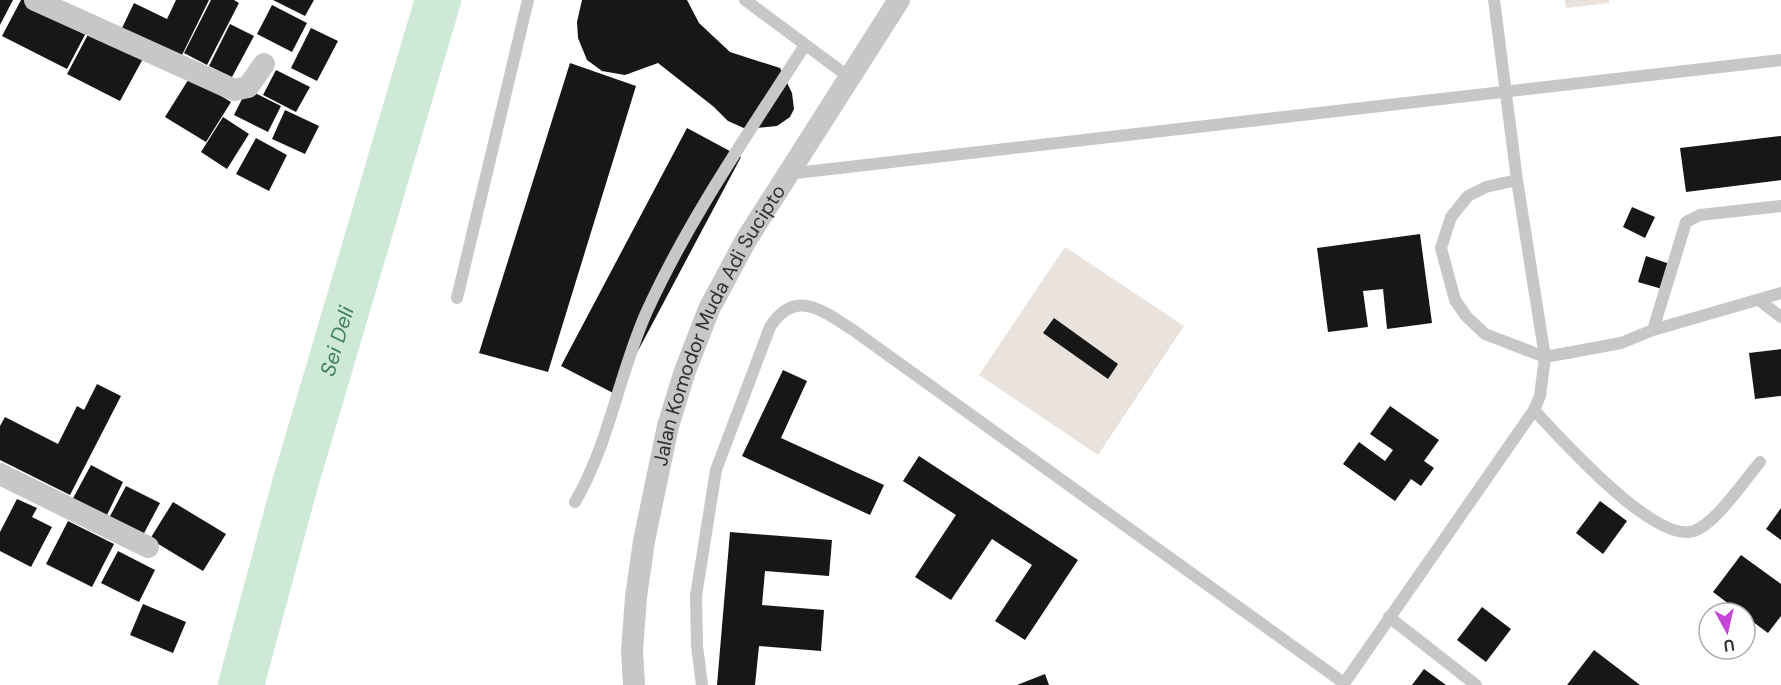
<svg xmlns="http://www.w3.org/2000/svg" width="1781" height="685" font-family="'DM Sans',sans-serif">
	<style>
		.green { fill: #e9e2dd }
		.lines { fill: none; stroke-linecap: round; stroke-linejoin: round }
		.river { stroke: #cfe9d8; stroke-width: 46 }
		.building { fill: #171717 }
		.lane { stroke: #c7c7c7; stroke-width: 12 }
		.street { stroke: #c7c7c7; stroke-width: 22 }
		.labels { text-anchor: middle; stroke-width: 6; stroke-linejoin: round; paint-order: stroke }
		.street-label { font-size: 20px; fill: #303030; stroke: #fff }
		.water-label { font-size: 21px; font-style: italic; fill: #417f56; stroke: #fff }
	</style>
	<rect width="100%" height="100%" fill="#fff"/>
	<path class="green" d="M1565 0H1609V3L1566 8Z
		M1065 247 1184 326 1098 455 979 375Z"/>
	<g class="lines">
		<path class="river" id="s1" d="M241 685 295 484 438 0"/>
	</g>
	<path class="building" d="M0 0H13L0 25Z
		M21 0H31L88 29 67 69 2 36Z
		M176 0H209L181 57 122 28 134 3 167 19Z
		M211 0H234L239 3 207 65 184 53Z
		M273 0H314L305 16Z
		M582 0H687L699 23 730 52 780 68 792 93 794 109 790 117 777 126 746 129 728 121 714 107 658 63 625 75 602 71 587 60 578 38 577 22Z
		M272 5 307 23 292 52 257 34Z
		M230 24 254 36 232 77 209 66Z
		M92 27 145 55 120 101 67 74Z
		M311 28 338 41 317 81 291 68Z
		M570 63 636 86 548 372 479 353Z
		M276 70 310 87 296 112 263 95Z
		M190 77 231 102 206 142 165 117Z
		M247 89 281 106 268 132 234 115Z
		M285 110 319 126 305 154 272 139Z
		M223 117 249 134 227 169 201 152Z
		M687 128 741 157 615 394 561 366Z
		M1781 136V180L1686 192 1680 148Z
		M256 138 287 155 269 191 236 174Z
		M1632 207 1655 217 1645 238 1623 227Z
		M1420 234 1432 323 1387 329 1383 289 1363 291 1368 327 1328 332 1317 248Z
		M1646 256 1670 264 1662 289 1638 282Z
		M1054 318 1118 364 1108 379 1043 333Z
		M1781 349V396L1755 399 1749 353Z
		M783 370 807 381 781 438 884 485 870 515 742 456Z
		M97 384 121 396 70 495 0 460V426L5 417 58 444 77 406 84 410Z
		M1390 406 1439 440 1424 461 1434 468 1421 486 1411 479 1395 501 1343 464 1359 442 1385 461 1393 450 1370 434Z
		M919 456 1078 560 1025 640 995 621 1032 565 992 539 951 600 915 577 956 515 903 481Z
		M91 465 123 482 105 519 71 502Z
		M126 486 160 503 142 537 108 520Z
		M17 499 37 508 32 517 52 527 31 567 0 551V532Z
		M1600 501 1627 521 1603 554 1576 533Z
		M173 502 226 534 203 571 150 539Z
		M1781 508V540L1766 529Z
		M68 521 114 544 92 587 46 564Z
		M730 532 832 540 829 576 765 571 762 605 824 610 821 651 759 646 755 685H717Z
		M118 551 155 570 139 602 101 583Z
		M1741 555 1781 584V616L1768 633 1745 616V613H1741L1713 592Z
		M143 604 186 622 173 653 130 635Z
		M1482 607 1511 629 1486 662 1457 640Z
		M1594 650 1640 685H1567Z
		M1424 669 1446 685H1412Z
		M1045 674 1049 685H1017Z"/>
	<g class="lines">
		<path class="lane" d="M745 0 849 77
			M787 174 1781 60
			M1517 180 1486 187 1468 196 1451 217 1441 248 1455 300 1466 316 1485 334 1545 357 1621 343 1653 330 1781 293
			M457 298 528 0
			M1759 300 1781 317
			M1653 330 1686 222 1700 215 1781 206
			M1534 410C1560 438 1654 544 1694 531 1716 523 1744 481 1760 462
			M575 502C610 442 619 373 647 311 690 217 750 131 805 45
			M1389 617 1476 685
			M702 685 697 646 696 596 716 470 770 327C795 288 822 310 853 330L1344 683
			M1343 685 1534 410 1540 396 1545 357 1517 180 1494 0"/>
		<g class="street">
			<path d="M35 0 234 90 248 87 264 64"/>
			<path d="M0 474 148 547"/>
			<path id="s2" d="M634 685 632 651 636 597 644 541 668 426 685 371 709 309 746 240 899 0"/>
		</g>
	</g>
	<g class="labels">
		<g class="street-label">
			<text dy="7" stroke="none"><textPath href="#s2" startOffset="375">Jalan Komodor Muda Adi Sucipto</textPath></text>
		</g>
		<g class="water-label">
			<text dy="7" stroke="none"><textPath href="#s1" startOffset="357">Sei Deli</textPath></text>
		</g>
	</g>
	<g transform="translate(1727 631) rotate(172)"><circle r="28" fill="#ffffff" stroke="#acacac" stroke-width="1.5"/>
	<path d="M0-4.5L10 22L0 15L-10 22Z" fill="#c446d4"/>
	<text y="-9" font-size="16" font-weight="bold" text-anchor="middle" fill="#303030">U</text>
	</g>
</svg>
